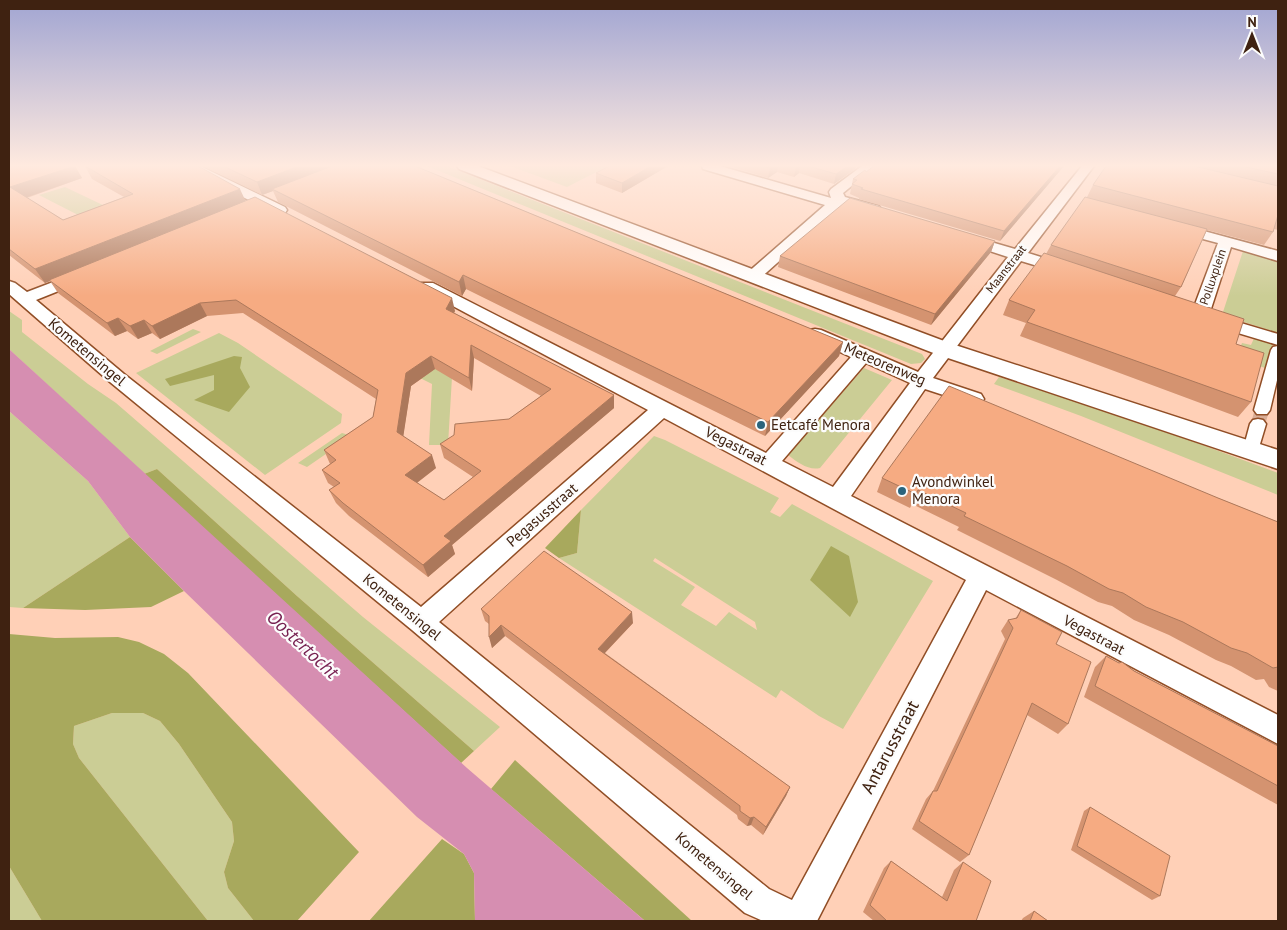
<svg xmlns="http://www.w3.org/2000/svg" width="1287" height="930" font-family="'PT Sans',sans-serif">
	<style>
		.green { fill: #cbcd95; fill-rule: evenodd }
		.forest { fill: #a8a95d }
		.water { fill: #d68eb1 }
		.lines { fill: none; stroke-linecap: round; stroke-linejoin: round }
		.pedestrian-tunnel { stroke: #d9ad96; stroke-width: 14; stroke-dasharray: 14 7; stroke-linecap: butt }
		.pedestrian-casing { stroke: #914e26; stroke-width: 3 }
		.minor-casing { stroke: #914e26; stroke-width: 3 }
		.tertiary-casing { stroke: #914e26; stroke-width: 3 }
		.pedestrian { fill: #fff; fill-rule: evenodd }
		.minor { fill: #fff; fill-rule: evenodd }
		.tertiary { fill: #fff; fill-rule: evenodd }
		.wall { fill: #d49370; fill-rule: evenodd }
		.shaded-wall { fill: #ac785b }
		.building { fill: #f6ab82; stroke: #ac785b; fill-rule: evenodd }
		.poi-dot { fill: #2a647d; stroke: #fcfcfc; stroke-width: 2 }
		.labels { text-anchor: middle; stroke-width: 4.5; stroke-linejoin: round; paint-order: stroke }
		.far-street-label { font-size: 12px; fill: #3f2211; stroke: #fcfcfc }
		.street-label { font-size: 15px; fill: #3f2211; stroke: #fcfcfc }
		.poi-label { font-size: 15px; fill: #3f2211; stroke: #fcfcfc; text-anchor: start }
		.near-street-label { font-size: 18px; fill: #3f2211; stroke: #fcfcfc }
		.near-water-label { font-size: 19px; font-style: italic; fill: #772252; stroke: #fcfcfc }
	</style>
	<rect width="100%" height="100%" fill="#ffd0b7"/>
	<path class="green" d="M427 166H447L922 354 925 359 921 363 911 364Z
		M510 166H608L567 187Z
		M65 187 107 207 82 217 39 195Z
		M1243 251 1278 261V333L1222 315Z
		M9 311 22 320V332L88 384 116 403 363 617 500 727 474 751 297 596 157 469 144 474 9 349Z
		M193 329 201 332 157 354 150 351Z
		M219 333 238 343 342 414 341 423 265 475 136 373Z
		M1255 336 1273 343 1265 368 1236 358 1242 343 1251 345Z
		M415 355 452 377 448 445H429L432 384 420 378Z
		M864 368 892 380 820 468C809 471 797 462 788 455Z
		M999 377 1135 420 1278 473V495L1081 416 994 384Z
		M9 411 88 481 130 537 23 608 9 607Z
		M342 433 352 436 307 467 298 463Z
		M654 436 665 440 779 498 770 512 780 517 792 504 933 581 843 729 819 716 781 690 776 698 559 558 577 553 581 510ZM655 558 755 622 757 630 729 612 716 626 681 605 695 587 653 561Z
		M112 713H143L160 721 179 744 232 822 234 841 224 872 228 888 254 921H208L79 758 73 744 74 726Z
		M9 866 42 921H9Z"/>
	<path class="forest" d="M234 356 242 357 240 368 250 387 229 412 194 400 214 390V375L170 386 165 379Z
		M157 469 297 596 474 751 461 763 144 474Z
		M581 510 577 553 559 558 545 548Z
		M130 537 184 591 151 607 85 610 23 608Z
		M831 546 849 556 858 602 850 617 810 580Z
		M9 634 55 638 118 637 139 642 164 654 188 673 359 852 297 921H254L228 888 224 872 234 841 232 822 179 744 160 721 143 713H112L74 726 73 744 79 758 208 921H42L9 866Z
		M515 760 692 921H645L491 789Z
		M442 839 464 854 474 873 475 921H369Z"/>
	<path class="water" d="M9 349 467 768 645 921H475L474 873 464 854 417 817 184 591 130 537 88 481 9 411Z"/>
	<g class="lines">
		<path class="pedestrian-tunnel" d="M1258 424 1262 410"/>
		<g class="pedestrian-casing">
			<path id="pedestrian" d="M1278 346V376L1270 410 1267 414H1257L1254 410 1271 350 1273 347Z
				M1258 419 1263 420 1266 424 1257 454 1251 456 1245 454 1243 450 1250 424 1253 420Z"/>
		</g>
		<g class="minor-casing">
			<path id="minor" d="M185 166H200L285 207 287 210 285 213H275L186 169Z
				M702 166H720L831 198 829 192 831 189 862 166H876L843 193 845 197 879 206 881 209 879 212 874 213 842 205 758 280H746L744 277 746 274 825 205 703 169Z
				M1082 166H1094L1028 253 1070 266 1072 269 1070 272 1064 274 1021 261 933 378 981 394 984 399 981 404 974 405 925 389 851 496 1278 715V744L986 590 817 921H763L745 913 412 630 110 382 9 294V281L15 283 27 292 74 274H86L88 277 86 280 36 300 124 374 421 607 648 410 421 289 419 286 421 283H433L766 453 851 357 809 338 806 334 809 330 815 329 821 330 918 372 1008 257 962 242 960 239 962 236 967 235 1015 249ZM866 363 910 383 833 487 782 461ZM664 418 966 580 792 900 769 889 439 622Z
				M1178 224 1278 251V261L1231 247 1209 315 1206 319H1194L1191 315 1218 243 1173 231 1171 228 1173 225Z
				M1214 315 1278 334V345L1208 324 1205 320 1208 316Z"/>
		</g>
		<g class="tertiary-casing">
			<path id="tertiary" d="M457 166H478L952 344 1278 450V469L936 354 459 169Z"/>
		</g>
		<use href="#pedestrian" class="pedestrian"/>
		<use href="#minor" class="minor"/>
		<use href="#tertiary" class="tertiary"/>
	</g>
	<path class="wall" d="M9 166H75L82 178 27 198 63 220 124 197 92 179 85 166 245 201 455 311 454 313 614 395V408L452 545 455 554 428 577 349 516 336 503 329 490 334 487 328 483 322 470 330 464 324 450 373 417 376 399 243 313 207 316 160 339 152 333 138 339 127 331 115 336 58 293 50 281 45 283 9 255ZM474 358 541 396 509 419 440 444 444 458 473 477 444 500 417 483 436 468 403 436 411 386 435 369 472 391Z
		M203 166H415L843 342 839 356 765 436 466 289 462 296 278 202 273 191 262 195Z
		M609 166H668L622 193 596 183V173Z
		M728 166H856L855 169 834 184 799 173 794 177 777 172 768 178Z
		M1064 166 1000 241 859 199V198L850 194 853 179 866 172Z
		M1106 166H1278V230L1274 229 1273 232 1264 245 1207 230 1181 287 1175 296 1236 344 1251 402 1238 417 1020 336 1026 323 1003 315 1009 300 1046 254 1051 245 1087 197 1093 185Z
		M995 241 991 252 931 325 778 267 780 256Z
		M882 478 1218 498 1278 522V691L1269 687 1264 679 1256 680 1231 666 1216 660 1169 635 1134 620 1112 606 1098 602 1057 580 957 530 959 527 912 504 910 508 877 492Z
		M481 609 633 623 605 653 790 787 786 796 763 835 751 825 747 826 738 819 737 815 505 636 492 648 489 624 485 621Z
		M1021 610 1056 644 1068 724 1058 734 1027 715 969 855 960 862 912 829 926 799 933 791 1005 639 1001 631 1008 620 1015 619Z
		M1106 656 1278 746V805L1084 697 1095 667Z
		M1090 807 1160 896 1152 900 1071 850 1084 811Z
		M891 861 942 897 954 870 963 862 976 921H874L863 912 884 868Z
		M1034 911 1048 921H1021L1023 918Z"/>
	<path class="shaded-wall" d="M75 166 82 178 19 200 10 187Z
		M299 166H335L272 189 273 191 262 195 257 182Z
		M651 166H668L622 193V183Z
		M773 166H778L777 172 768 178 770 168Z
		M798 166H800L799 173 794 177 796 167Z
		M848 166H856L855 169 834 184 836 174Z
		M1060 166H1064L1000 241 1004 231Z
		M240 189 246 202 45 283 35 269Z
		M995 241 991 252 931 325 935 314Z
		M463 275 466 289 462 296 459 282Z
		M452 298 455 311 449 322 446 309Z
		M200 303 207 316 160 339 152 326Z
		M118 318 127 331 115 336 107 323Z
		M144 320 152 333 138 339 130 326Z
		M843 342 839 356 765 436 768 422Z
		M471 345 474 358 472 391 469 378Z
		M431 356 435 369 411 386 402 445 397 432 406 373Z
		M614 395V408L452 545 455 554 428 577 423 565 444 536Z
		M432 455 436 468 410 488 405 475Z
		M632 612 633 623 599 659 598 649Z
		M501 625 505 636 492 648 489 637Z
		M790 787 786 796 763 835 766 827Z
		M754 817 751 825 747 826 750 818Z"/>
	<path class="building" d="M9 166H75L10 187 63 220 133 194 85 166H198L240 189 35 269 9 249Z
		M223 166H299L257 182Z
		M332 166H415L843 342 768 422 463 275 459 282 272 189Z
		M609 166H651L622 183 596 173Z
		M762 166H773L770 168Z
		M808 166H848L836 174Z
		M874 166H1060L1004 231 861 189 863 188 852 184 857 180 853 179 865 170 866 172Z
		M1106 166H1194L1278 186V215L1273 232 1093 185Z
		M1242 166H1278V174Z
		M255 197 452 298 446 309 614 395 444 536 451 541 423 565 343 503 329 490 340 483 322 470 336 460 324 450 373 417 378 390 236 300 200 303 152 326 144 320 130 326 118 318 107 323 49 280ZM471 345 551 389 509 419 455 424 454 435 440 444 481 471 444 500 405 475 432 455 397 432 406 373 431 356 469 378Z
		M1085 197 1207 229 1181 287 1051 245Z
		M850 198 995 241 935 314 780 256Z
		M1044 253 1244 319 1236 344 1264 353 1251 402 1027 322 1035 310 1009 300Z
		M949 386 1218 498 1278 522V667L1273 668 1247 653 1231 648 1183 622 1146 607 1123 593 1109 589 1067 566 964 516 966 513 918 490 916 494 882 478Z
		M544 551 632 612 598 649 790 787 766 827 754 817 750 818 740 811V806L501 625 489 637V616L481 609Z
		M1021 610 1062 632 1056 644 1091 662 1068 724 1032 703 969 855 919 821 933 791H937L1013 628 1008 620 1017 618Z
		M1106 656 1119 663 1122 662 1134 671 1278 746V786L1095 686Z
		M1090 807 1170 856 1160 896 1077 846Z
		M891 861 947 901 963 862 991 881 976 921H887L870 905Z
		M1034 911 1048 921H1030Z"/>
	<linearGradient id="sky" x2="0" y2="1"><stop stop-color="#a1a5d2"/><stop offset="0.56" stop-color="#ffeadf"/><stop offset="1" stop-color="#ffeadf" stop-opacity="0"/></linearGradient>
	<rect width="1287" height="296" fill="url(#sky)"/>
	<g class="poi-dot">
		<circle cx="761" cy="425" r="5"/>
		<circle cx="902" cy="491" r="5"/>
	</g>
	<g class="labels">
		<g class="far-street-label">
			<text transform="translate(1006 269) rotate(-52)" y="4">Maanstraat</text>
			<text transform="translate(1213 277) rotate(-71)" y="4">Polluxplein</text>
		</g>
		<g class="street-label">
			<text transform="translate(87 352) rotate(40)" y="5">Kometensingel</text>
			<text transform="translate(885 364) rotate(23)" y="5">Meteorenweg</text>
			<text transform="translate(736 446) rotate(27)" y="5">Vegastraat</text>
			<text transform="translate(542 515) rotate(-41)" y="5">Pegasusstraat</text>
			<text transform="translate(402 607) rotate(39)" y="5">Kometensingel</text>
			<text transform="translate(1094 635) rotate(28)" y="5">Vegastraat</text>
			<text transform="translate(714 866) rotate(40)" y="5">Kometensingel</text>
		</g>
		<g class="poi-label">
			<text x="771" y="430">Eetcafé Menora</text>
			<text x="912" y="487">Avondwinkel<tspan x="912" dy="17">Menora</tspan></text>
		</g>
		<g class="near-street-label">
			<text transform="translate(890 747) rotate(-62)" y="6">Antarusstraat</text>
		</g>
		<g class="near-water-label">
			<text transform="translate(303 644) rotate(43)" y="7">Oostertocht</text>
		</g>
	</g>
	<rect width="1287" height="930" fill="none" stroke="#3f2211" stroke-width="20"/>
	<g transform="translate(1252 35)" stroke="#fcfcfc" stroke-width="4" paint-order="stroke">
	<path d="M0-4L9 19L0 12L-9 19Z" fill="#3f2211"/>
	<text y="-8" font-size="14" font-weight="bold" text-anchor="middle" fill="#3f2211">N</text>
	</g>
</svg>
